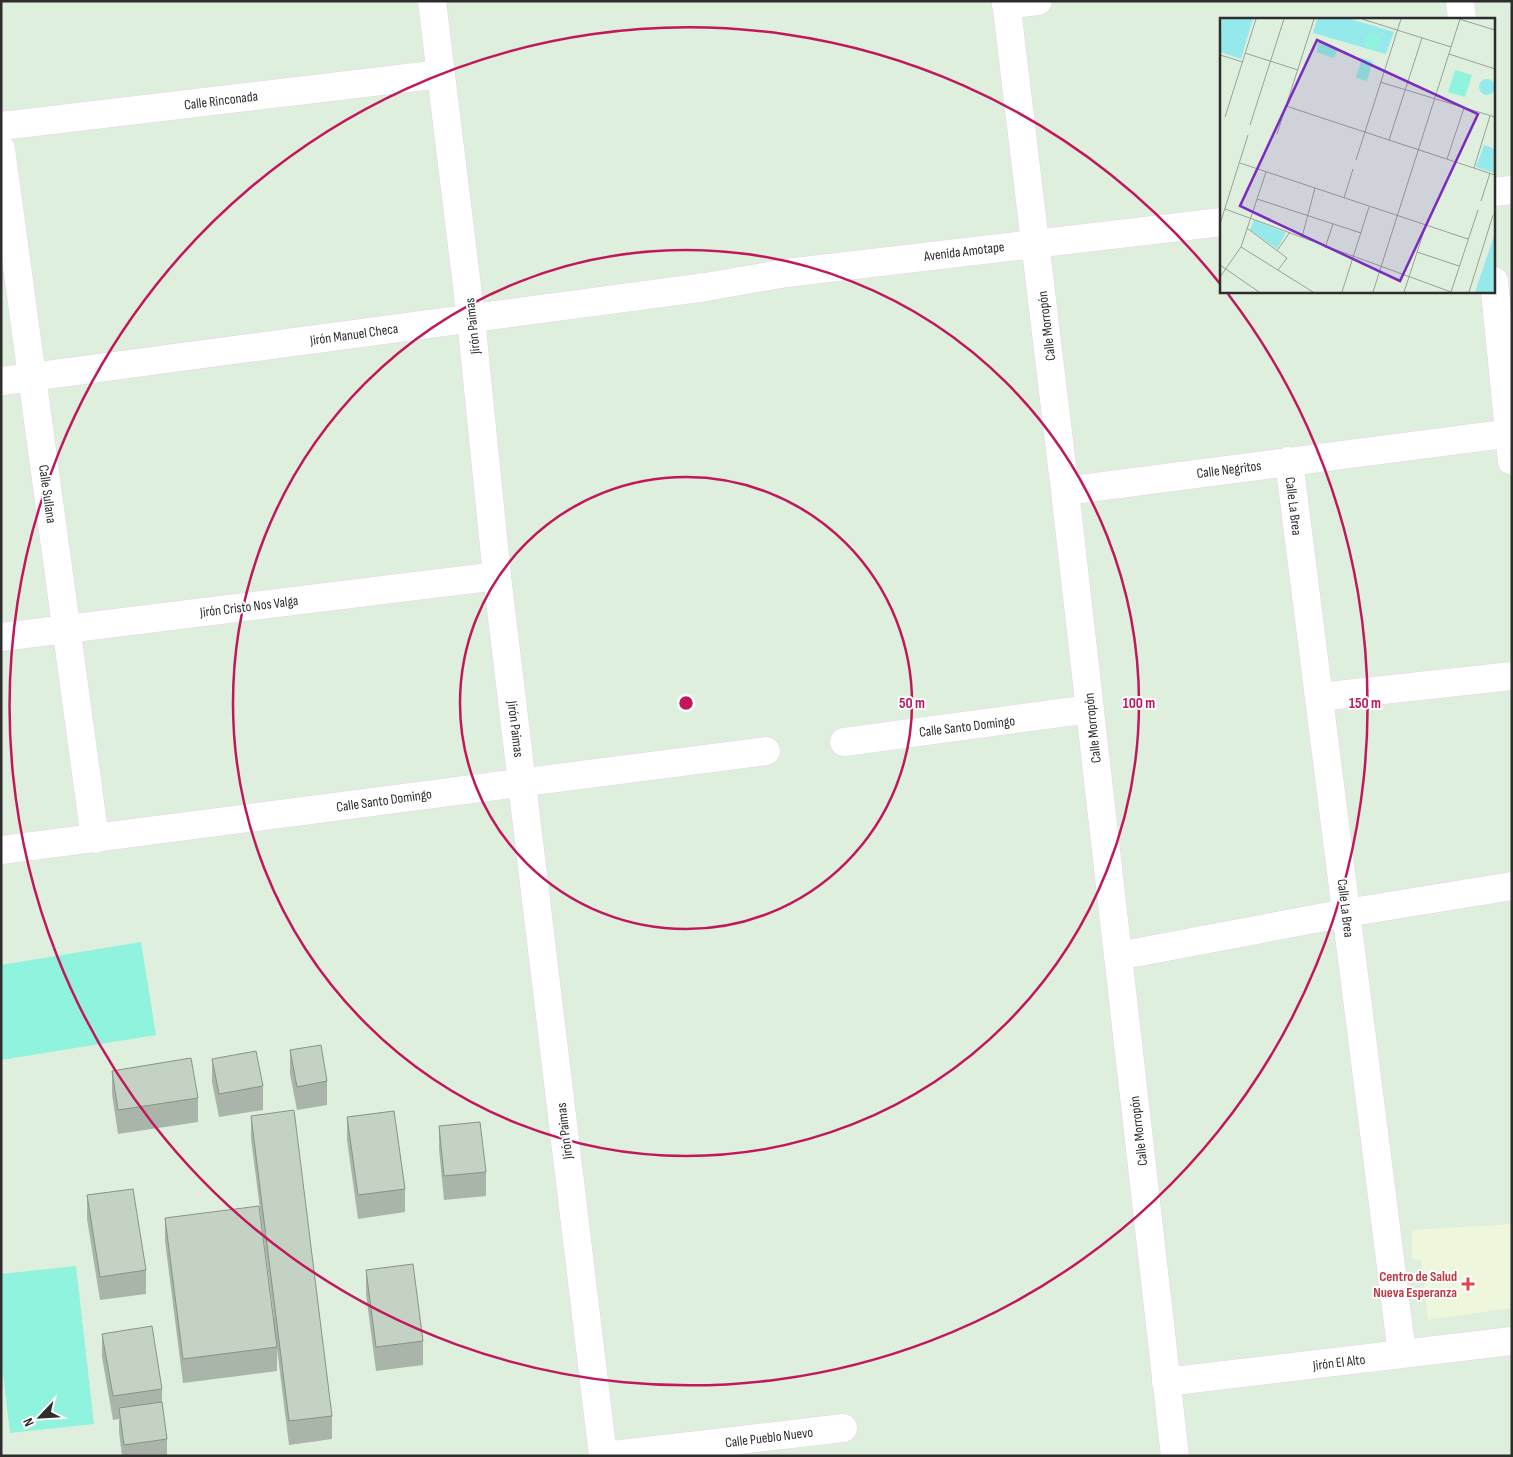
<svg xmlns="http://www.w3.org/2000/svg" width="1513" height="1457" font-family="'Sofia Sans Condensed',sans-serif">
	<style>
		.medical { fill: #eef6db }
		.pitch { fill: #90f3de }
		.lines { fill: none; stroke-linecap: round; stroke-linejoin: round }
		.minor-casing { stroke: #e6d3e3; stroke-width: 29 }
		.minor { stroke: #fff; stroke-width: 28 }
		.wall { fill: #a8b5a8 }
		.building { fill: #c3d2c3; stroke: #889388 }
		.ring { fill: none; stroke: #c2185b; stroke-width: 2.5 }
		.health-dot { fill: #e0444e; stroke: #fff; stroke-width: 2 }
		.labels { text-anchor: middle; stroke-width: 4; stroke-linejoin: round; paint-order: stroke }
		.street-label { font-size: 14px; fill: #2d2d2d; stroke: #fff }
		.health-label { font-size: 14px; font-weight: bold; fill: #be3a42; stroke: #fff; text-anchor: end }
		.inset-road { fill: none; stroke: #98a197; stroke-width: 1 }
		.view { fill: #7b2cbf; fill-opacity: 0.15; stroke: #7b2cbf; stroke-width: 2.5 }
		.inset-edge { fill: none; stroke: #2d2d2d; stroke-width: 2.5 }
		.centre { fill: #c2185b; stroke: #fff; stroke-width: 2.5 }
		.ring-label { font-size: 15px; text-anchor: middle; font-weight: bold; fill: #c2185b; stroke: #fff; stroke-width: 4; stroke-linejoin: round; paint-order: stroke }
	</style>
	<rect width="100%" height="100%" fill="#dfefde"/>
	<path class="medical" d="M1512 1224V1308L1428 1320 1421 1260 1412 1259V1230Z"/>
	<path class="pitch" d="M141 942 156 1035 1 1060V965Z
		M76 1266 94 1424 10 1433 1 1357V1274Z"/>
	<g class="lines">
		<g class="minor-casing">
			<path id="minor" d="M432 1 471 319 497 576 603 1456
				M1006 1 1065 491 1175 1456
				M1460 1 1462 19
				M1006 5 1038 1
				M1 126 441 74
				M1 149 95 839
				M1494 192 1512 190
				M1494 281 1512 461
				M1 381 706 287 786 273 1222 222
				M1289 461 1402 1354
				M1065 491 1512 433
				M1 637 497 576
				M1319 697 1512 676
				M844 742 1090 709
				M1 850 766 751
				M1118 956 1346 913 1512 886
				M1166 1382 1512 1341
				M604 1456 843 1428"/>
		</g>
		<use href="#minor" class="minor"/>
	</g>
	<path class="wall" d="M290 1050 327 1081V1105L297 1110 290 1074Z
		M212 1059 263 1086V1110L219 1117 212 1082Z
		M112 1071 198 1098V1122L118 1134 112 1094Z
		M251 1116 332 1416V1439L289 1445 277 1349V1371L183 1383 165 1241V1218L274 1318 251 1139Z
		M347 1117 405 1189V1212L358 1219 347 1140Z
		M439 1126 486 1172V1196L444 1200 439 1149Z
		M87 1195 146 1270V1294L100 1300 87 1219Z
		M366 1270 423 1341V1365L376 1371 366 1294Z
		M102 1334 162 1389V1402L167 1439V1456H122L119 1432V1419L113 1420 102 1357Z"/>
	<path class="building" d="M321 1045 327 1081 297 1087 290 1050Z
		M256 1051 263 1086 219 1094 212 1059Z
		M191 1058 198 1098 118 1110 112 1071Z
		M294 1110 332 1416 289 1421 251 1116Z
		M394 1111 405 1189 358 1195 347 1117Z
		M480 1122 486 1172 444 1176 439 1126Z
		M133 1189 146 1270 100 1277 87 1195Z
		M259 1206 277 1347 183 1359 165 1218Z
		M413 1264 423 1341 376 1347 366 1270Z
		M152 1326 162 1389 113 1396 102 1334Z
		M162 1402 167 1439 124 1445 119 1408Z"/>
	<g class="ring">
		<circle cx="686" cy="703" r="226"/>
		<circle cx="686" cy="703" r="453"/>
		<path d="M1228 294A679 679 0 1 1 1221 285"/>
	</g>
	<path class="health-dot" d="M1465.5 1276.5h5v5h5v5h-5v5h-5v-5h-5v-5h5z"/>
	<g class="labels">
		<g class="street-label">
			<text transform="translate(221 100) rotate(-7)" y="5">Calle Rinconada</text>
			<text transform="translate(964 251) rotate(-7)" y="5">Avenida Amotape</text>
			<text transform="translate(472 326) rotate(-96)" y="5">Jirón Paimas</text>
			<text transform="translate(1046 326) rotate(-97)" y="5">Calle Morropón</text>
			<text transform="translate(354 334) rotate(-8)" y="5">Jirón Manuel Checa</text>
			<text transform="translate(1229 469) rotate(-7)" y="5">Calle Negritos</text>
			<text transform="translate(48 494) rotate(82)" y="5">Calle Sullana</text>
			<text transform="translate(1294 506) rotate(83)" y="5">Calle La Brea</text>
			<text transform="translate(249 606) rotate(-7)" y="5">Jirón Cristo Nos Valga</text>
			<text transform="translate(967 726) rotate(-7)" y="5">Calle Santo Domingo</text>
			<text transform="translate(1092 728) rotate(-96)" y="5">Calle Morropón</text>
			<text transform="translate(516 729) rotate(83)" y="5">Jirón Paimas</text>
			<text transform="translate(384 800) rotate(-8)" y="5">Calle Santo Domingo</text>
			<text transform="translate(1346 908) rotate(83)" y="5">Calle La Brea</text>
			<text transform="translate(564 1131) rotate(-97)" y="5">Jirón Paimas</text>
			<text transform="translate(1138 1131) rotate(-97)" y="5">Calle Morropón</text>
			<text transform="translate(1339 1362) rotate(-7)" y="5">Jirón El Alto</text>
			<text transform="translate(769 1437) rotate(-7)" y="5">Calle Pueblo Nuevo</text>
		</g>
		<g class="health-label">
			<text x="1457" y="1281">Centro de Salud<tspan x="1457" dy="16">Nueva Esperanza</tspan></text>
		</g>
	</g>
	<g transform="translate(1220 18)">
		<rect width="275" height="275" fill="#dfefde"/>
		<path d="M2 1H33L21 41 0 34ZM97 1H131L174 14 166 36 93 15ZM259 69a8 8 0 1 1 16 0a8 8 0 1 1-16 0ZM264 127 275 131V155L256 149ZM34 202 66 215 57 231 30 212ZM274 218 275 274H255Z" fill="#95e9eb"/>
		<path d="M144 24a8 8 0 1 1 16 0a8 8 0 1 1-16 0ZM99 24 118 30 114 40 96 34ZM142 40 153 43 147 63 136 60ZM235 52 252 57 245 79 228 74Z" fill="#90f3de"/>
		<path class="inset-road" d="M142 1 231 29M239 1 275 12M25 35 78 52M229 36 275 51M0 37 23 44M160 64 275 99M66 88 275 157M5 99 36 1M30 107 64 1M57 116 94 1M169 122 202 20M227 141 244 90M136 142 181 1M20 145 248 221M254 150 270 98M124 180 133 151M37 181 141 215M261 183 270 155M5 191 231 274 258 192M0 206 28 117M27 210 67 240 58 252M82 219 95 170M21 229 93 274M105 230 113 206M57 233 70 214M197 234 239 248M0 247 39 274M0 259 21 229 46 154M122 274 149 189M153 274 240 1M184 274 206 207M249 274 273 197"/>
		<path class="view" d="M97 22 258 96 180 263 20 188Z"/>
		<rect width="275" height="275" class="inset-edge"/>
	</g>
	<circle cx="686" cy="703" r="8" class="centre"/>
	<g class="ring-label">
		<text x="912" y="708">50 m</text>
		<text x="1139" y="708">100 m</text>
		<text x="1365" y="708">150 m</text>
	</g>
	<rect width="1513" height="1457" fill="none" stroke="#2d2d2d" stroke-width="5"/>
	<g transform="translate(40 1417) rotate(245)" stroke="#ffffff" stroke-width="4" paint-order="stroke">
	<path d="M0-4L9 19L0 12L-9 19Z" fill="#2d2d2d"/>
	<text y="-8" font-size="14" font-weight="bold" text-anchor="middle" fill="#2d2d2d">N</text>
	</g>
</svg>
